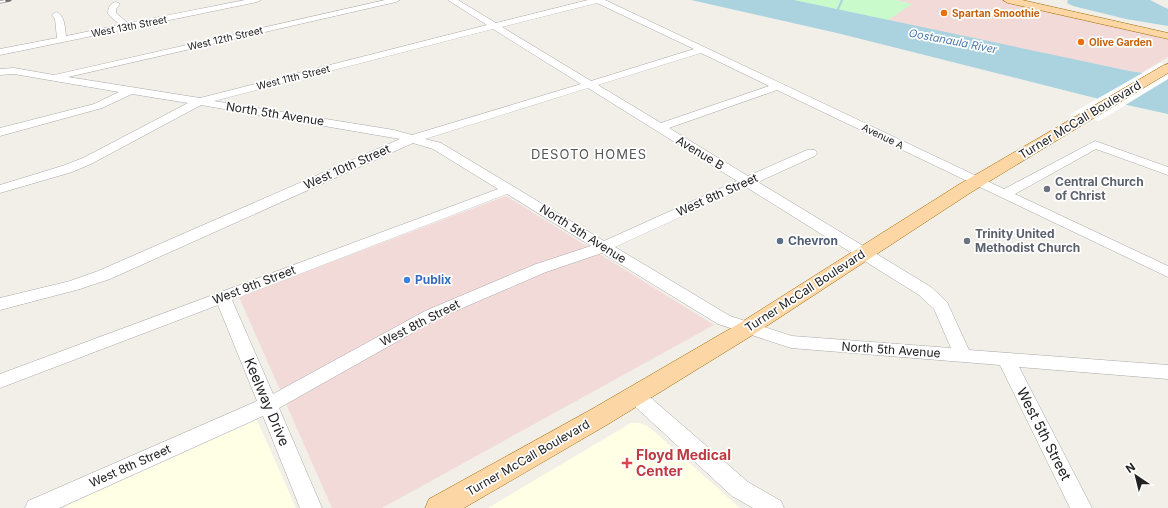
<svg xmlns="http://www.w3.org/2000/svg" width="1168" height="508" font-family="Inter,sans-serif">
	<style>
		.commercial { fill: #f2dad9 }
		.education { fill: #ffffe5 }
		.park { fill: #c8facc }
		.water { fill: #aad3df }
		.pier { fill: #fff }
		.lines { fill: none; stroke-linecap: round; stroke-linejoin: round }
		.stream { stroke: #aad3df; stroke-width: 2 }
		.minor-casing { stroke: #a9a9a9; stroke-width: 1 }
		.major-casing { stroke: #a06b00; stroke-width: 1 }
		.minor { fill: #fff; fill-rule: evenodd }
		.major { fill: #fcd6a4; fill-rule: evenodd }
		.rail-casing { stroke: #707070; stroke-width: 3 }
		.rail { stroke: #fff; stroke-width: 2; stroke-dasharray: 5.5; stroke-linecap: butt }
		.food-dot { fill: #e8710a; stroke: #fff; stroke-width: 1.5 }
		.worship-dot { fill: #6b7280; stroke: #fff; stroke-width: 1.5 }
		.service-dot { fill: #5c6f8a; stroke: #fff; stroke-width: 1.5 }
		.shop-dot { fill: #3f7fe0; stroke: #fff; stroke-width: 1.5 }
		.health-dot { fill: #e0444e; stroke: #fff; stroke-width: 1.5 }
		.labels { text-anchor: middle; stroke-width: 3.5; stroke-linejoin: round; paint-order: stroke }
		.far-food-label { font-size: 10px; font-weight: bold; fill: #c56008; stroke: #fff; text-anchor: start }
		.far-street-label { font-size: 10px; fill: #222; stroke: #fff }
		.far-water-label { font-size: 11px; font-style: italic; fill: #4a7aab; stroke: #fff }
		.street-label { font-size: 12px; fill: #222; stroke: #fff }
		.worship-label { font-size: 12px; font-weight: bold; fill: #5b616d; stroke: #fff; text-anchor: start }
		.service-label { font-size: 12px; font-weight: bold; fill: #4e5e75; stroke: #fff; text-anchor: start }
		.shop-label { font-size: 12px; font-weight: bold; fill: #366cbe; stroke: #fff; text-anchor: start }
		.neighbourhood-label { font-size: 13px; letter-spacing: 1px; fill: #555; stroke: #fff }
		.near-street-label { font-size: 14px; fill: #222; stroke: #fff }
		.near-health-label { font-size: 14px; font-weight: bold; fill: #be3a42; stroke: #fff; text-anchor: start }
	</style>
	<rect width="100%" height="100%" fill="#f2efe9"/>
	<path class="commercial" d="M896 0H1006L1168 37V57L1141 73 987 42 888 20 911 4Z
		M506 196 714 325 382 508H332L239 297Z"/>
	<path class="education" d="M257 420 296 508H67L66 506Z
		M631 423H639L649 427 740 508H488Z"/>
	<path class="park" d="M794 0H896L912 4 888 20Z"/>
	<path class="water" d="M691 0H794L1130 71 1168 77V114L1095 98 837 33Z
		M1068 0H1150L1168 9V26L1126 19 1073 6 1067 3Z"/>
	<path class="pier" d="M1160 63 1168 65V79L1099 121 1069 115Z"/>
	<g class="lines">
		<path class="stream" d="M838 9 842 0"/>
		<g class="minor-casing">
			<path id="minor" d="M245 0H261L257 2 0 55V49L57 38 55 19 52 15 56 12C65 15 65 28 66 36L120 25 108 14C108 8 110 3 116 2L120 4 116 9V13L128 23Z
				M385 0H400L396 2 68 77 200 98 487 25 448 0H458L496 23 588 0H605L1004 189 1095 141 1168 167V175L1096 149 1015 194 1168 266V277L777 90 669 128 748 176 807 150H815L817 153 815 156 758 182 931 287 947 302 969 350 1168 365V379L1019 367 1092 508H1070L1000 365 791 348 718 324 602 253 546 272 437 319 279 408 322 508H300L263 416 59 508H25L28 501 257 401 218 305 0 388V374L498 189 433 149 413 143 110 279 80 289 0 310V298L70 281 98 271 400 139 201 105 91 164 72 172 0 193V185L62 166 83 158 188 103 132 94 102 108 0 136V128L94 104 119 92 14 74 0 75V69L14 68 54 75ZM597 3 694 49 591 81 502 27ZM493 29 581 84 412 135 394 130 214 101ZM701 53 769 86 661 123 598 85ZM588 88 737 181 604 241 441 143 425 139ZM746 187 919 295 934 309 951 348 792 336 730 316 615 247ZM507 194 591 246 536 264 425 311 273 394 232 300Z
				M636 389 643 391 748 482 781 501 784 508H753L732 496 629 401 627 396 629 391Z"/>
		</g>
		<g class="major-casing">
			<path id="major" d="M1003 0H1022L1168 33V39L1008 3Z
				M1168 64V73L970 193 756 333 610 423 464 508H425L429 499 592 409 740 323 958 185 1164 65Z"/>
		</g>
		<use href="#minor" class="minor"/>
		<use href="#major" class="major"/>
		<g class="rail-casing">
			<path id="rail" d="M0 2 10 0"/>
		</g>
		<use href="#rail" class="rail"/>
	</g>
	<g class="food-dot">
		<circle cx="944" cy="13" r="4"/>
		<circle cx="1081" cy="42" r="4"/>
	</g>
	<g class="worship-dot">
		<circle cx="1047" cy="189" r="4"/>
		<circle cx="967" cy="241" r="4"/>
	</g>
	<circle class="service-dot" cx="780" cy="241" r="4"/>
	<circle class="shop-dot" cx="407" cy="280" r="4"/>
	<path class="health-dot" d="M625 457h4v4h4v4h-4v4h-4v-4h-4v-4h4z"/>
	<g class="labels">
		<g class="far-food-label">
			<text x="952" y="17">Spartan Smoothie</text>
			<text x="1089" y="46">Olive Garden</text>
		</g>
		<g class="far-street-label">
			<text transform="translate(129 26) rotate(-11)" y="4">West 13th Street</text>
			<text transform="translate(225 38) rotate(-13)" y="4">West 12th Street</text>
			<text transform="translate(293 77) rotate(-14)" y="4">West 11th Street</text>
			<text transform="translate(883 136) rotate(26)" y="4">Avenue A</text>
		</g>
		<g class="far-water-label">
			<text transform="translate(953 41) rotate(11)" y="4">Oostanaula River</text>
		</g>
		<g class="street-label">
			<text transform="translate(275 114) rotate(9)" y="4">North 5th Avenue</text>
			<text transform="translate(1080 120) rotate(-31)" y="4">Turner McCall Boulevard</text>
			<text transform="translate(700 153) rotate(31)" y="4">Avenue B</text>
			<text transform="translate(347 167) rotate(-24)" y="4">West 10th Street</text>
			<text transform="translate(717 195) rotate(-24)" y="4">West 8th Street</text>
			<text transform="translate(583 234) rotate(32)" y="4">North 5th Avenue</text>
			<text transform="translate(254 285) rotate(-21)" y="4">West 9th Street</text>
			<text transform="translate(805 291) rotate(-33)" y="4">Turner McCall Boulevard</text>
			<text transform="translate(420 323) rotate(-27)" y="4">West 8th Street</text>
			<text transform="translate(891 350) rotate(4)" y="4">North 5th Avenue</text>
			<text transform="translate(528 458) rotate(-30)" y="4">Turner McCall Boulevard</text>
			<text transform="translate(130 466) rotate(-24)" y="4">West 8th Street</text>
		</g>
		<g class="worship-label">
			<text x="1055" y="186">Central Church<tspan x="1055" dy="14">of Christ</tspan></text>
			<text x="975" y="238">Trinity United<tspan x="975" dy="14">Methodist Church</tspan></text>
		</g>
		<g class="service-label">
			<text x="788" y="245">Chevron</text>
		</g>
		<g class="shop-label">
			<text x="415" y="284">Publix</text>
		</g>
		<g class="neighbourhood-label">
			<text x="589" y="159">DESOTO HOMES</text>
		</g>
		<g class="near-street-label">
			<text transform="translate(267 402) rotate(67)" y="5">Keelway Drive</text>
			<text transform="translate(1044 434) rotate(63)" y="5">West 5th Street</text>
		</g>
		<g class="near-health-label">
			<text x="636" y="460">Floyd Medical<tspan x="636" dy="16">Center</tspan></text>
		</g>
	</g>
	<g transform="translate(1136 476) rotate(325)" stroke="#ffffff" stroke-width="3" paint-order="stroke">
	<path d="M0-3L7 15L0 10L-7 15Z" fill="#222222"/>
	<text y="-6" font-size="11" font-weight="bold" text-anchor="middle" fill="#222222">N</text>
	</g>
</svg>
